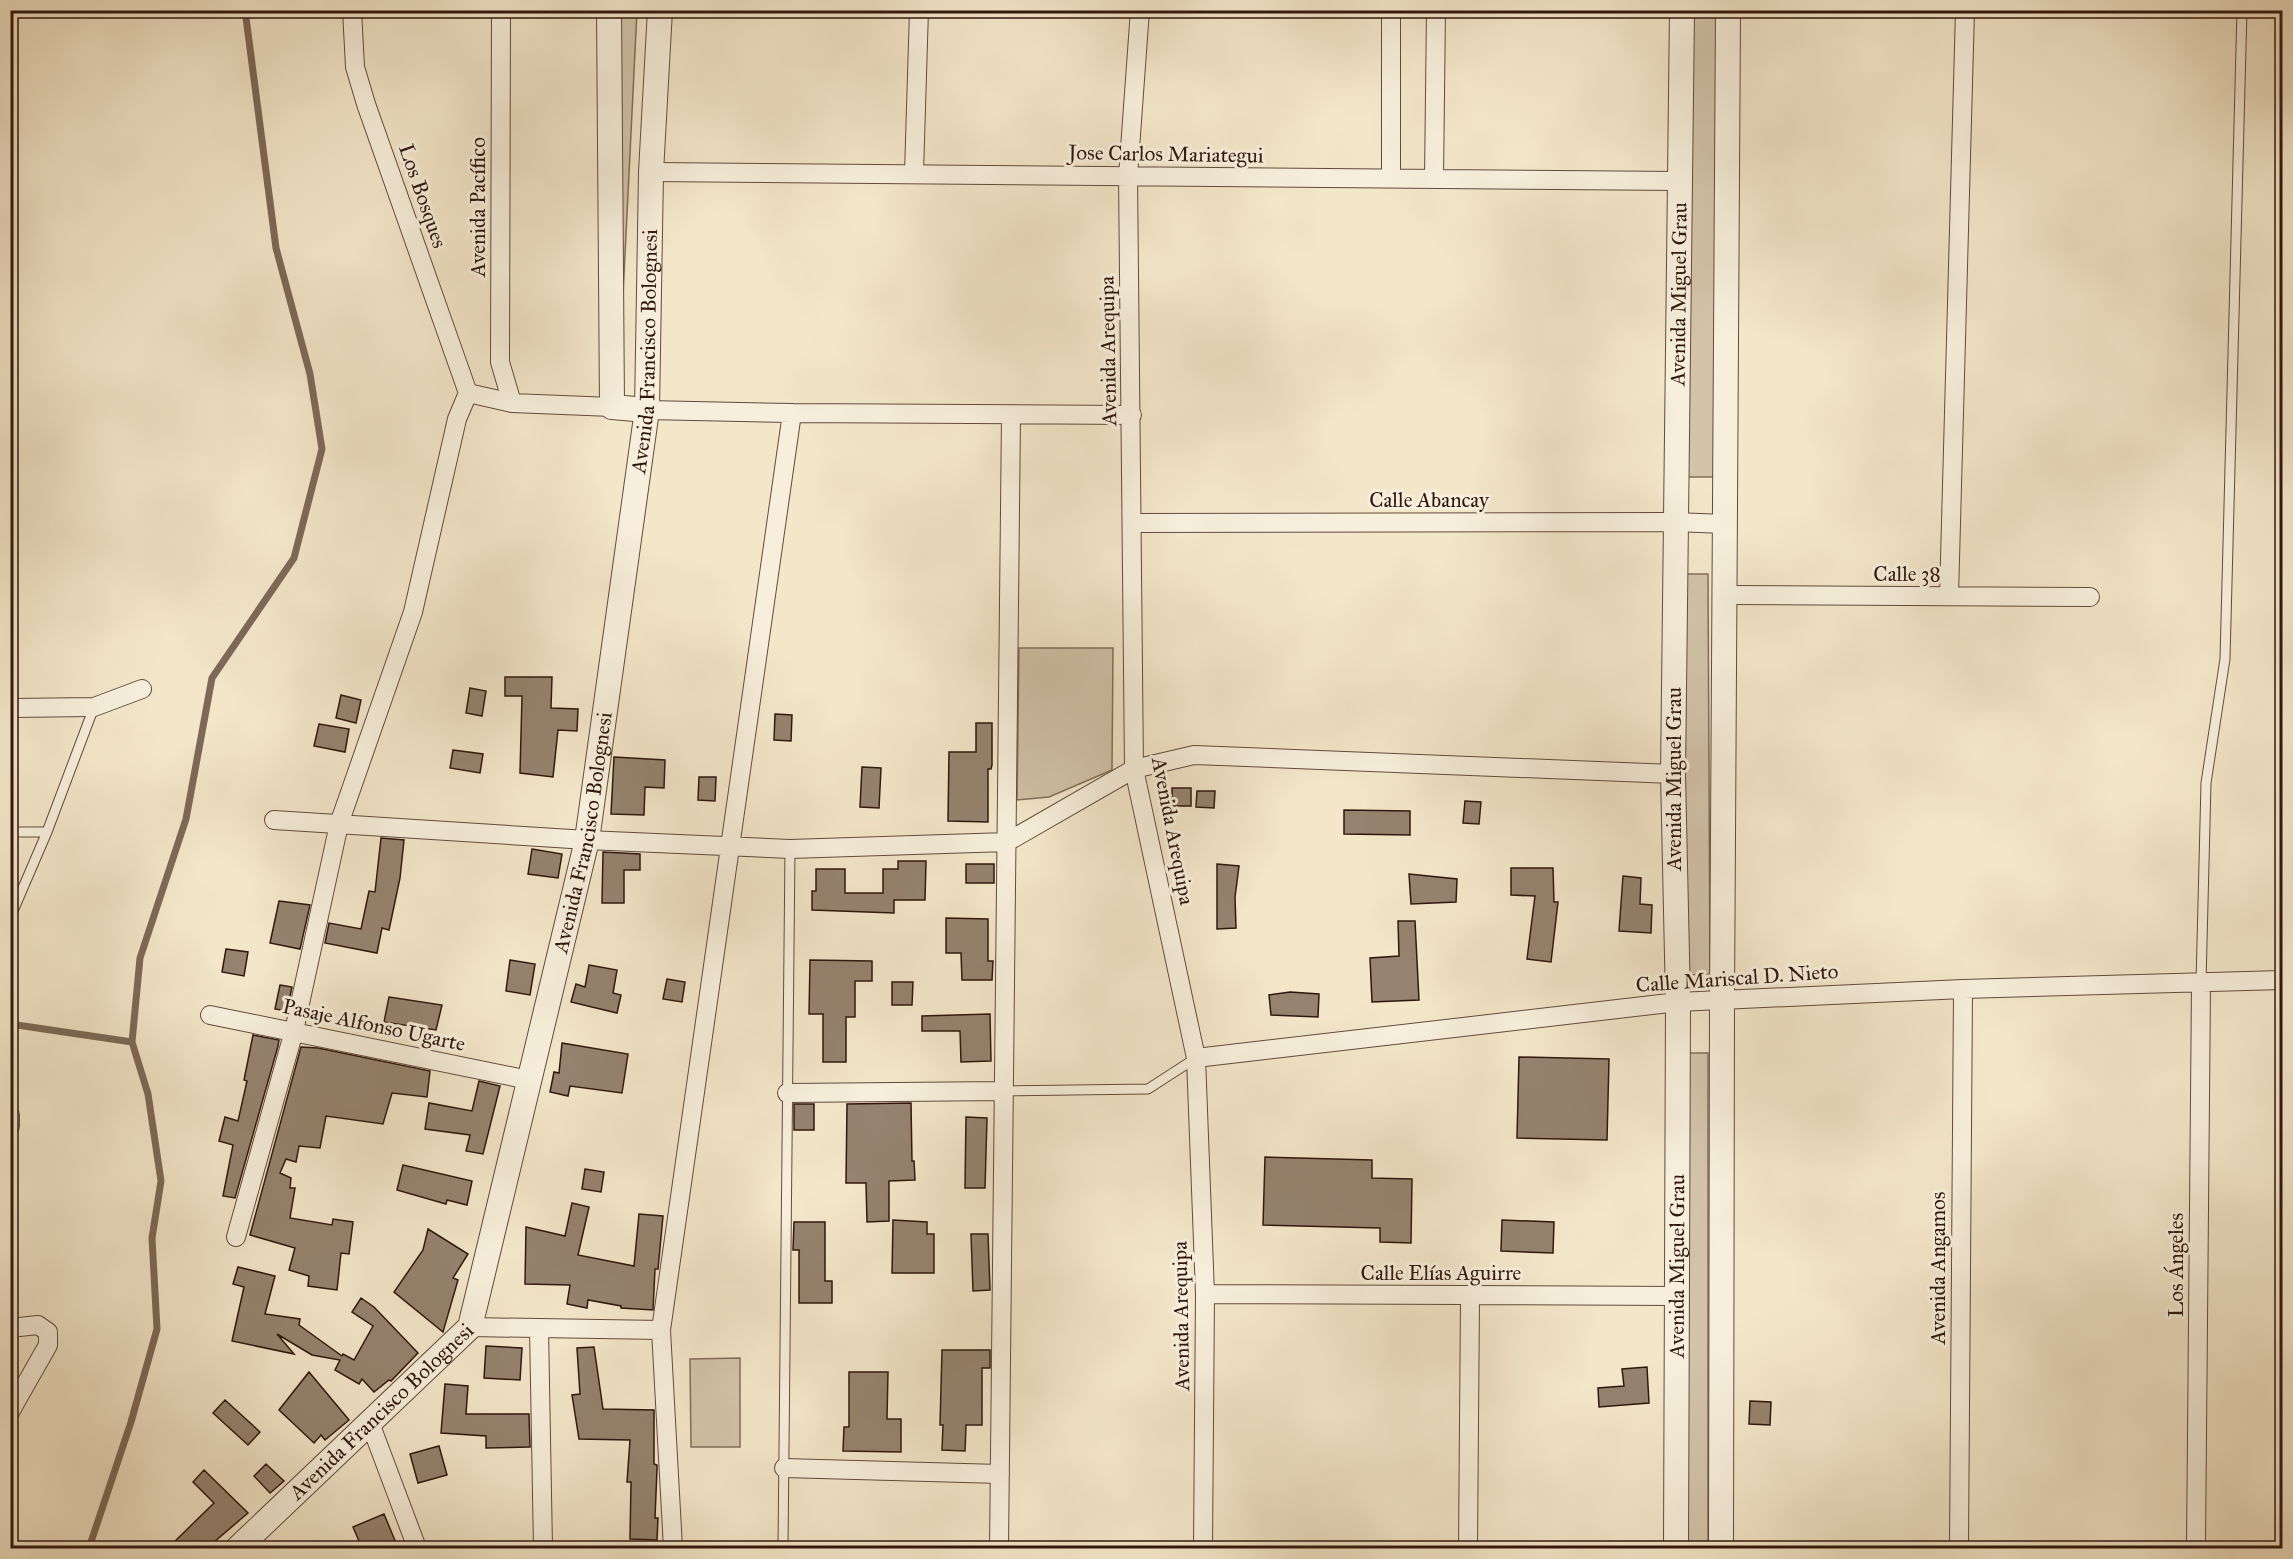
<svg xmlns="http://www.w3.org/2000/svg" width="2293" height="1559" font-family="'IM FELL Great Primer',serif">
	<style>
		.green { fill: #d2c3a9; stroke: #816d5c; stroke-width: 1.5 }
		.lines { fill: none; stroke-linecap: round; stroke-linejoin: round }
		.stream { stroke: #7d6958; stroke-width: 7 }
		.building { fill: #95836f; stroke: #30170e; stroke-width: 1.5 }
		.service-casing { stroke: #614b3d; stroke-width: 11 }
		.minor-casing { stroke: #614b3d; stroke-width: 20 }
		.tertiary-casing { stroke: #614b3d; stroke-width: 26 }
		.service { stroke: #f7efdc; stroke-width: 9 }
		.minor { stroke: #f7efdc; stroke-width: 18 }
		.tertiary { stroke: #f7efdc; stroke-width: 24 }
		.labels { text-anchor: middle; stroke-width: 6; stroke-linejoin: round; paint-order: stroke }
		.street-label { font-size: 21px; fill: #30170e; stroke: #f7efdc }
	</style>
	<rect width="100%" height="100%" fill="#f3e6c9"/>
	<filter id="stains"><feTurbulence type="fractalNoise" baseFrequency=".00333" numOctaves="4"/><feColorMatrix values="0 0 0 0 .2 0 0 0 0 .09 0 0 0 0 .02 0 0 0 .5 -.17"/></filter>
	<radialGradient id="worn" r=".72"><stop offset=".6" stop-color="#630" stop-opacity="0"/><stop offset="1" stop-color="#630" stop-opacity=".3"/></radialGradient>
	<path class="green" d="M620 11H637L619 377Z
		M1691 11H1718L1715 477H1688Z
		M1683 574H1708L1710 974 1685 975Z
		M1019 648H1113L1112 770 1049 797 1017 800Z
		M1685 1053H1708V1548H1685Z
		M740 1358V1447H691L690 1359Z"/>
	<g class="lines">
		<path class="stream" d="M10 1024 132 1042
			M89 1548 131 1422 157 1329 152 1238 161 1181 148 1094 132 1042 140 958 186 819 212 678 294 558 322 449 310 374 276 248 245 10"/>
	</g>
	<path class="building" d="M505 677H552L551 708 578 709 577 731 558 730 553 777 520 773 522 696H505Z
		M470 688 486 691 482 716 466 713Z
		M341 695 361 700 356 723 336 718Z
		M775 714 792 715 791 741 774 740Z
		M976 723H992V765L991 769H988V822L948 821 949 752H976Z
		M319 724 349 729 345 752 314 746Z
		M453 750 483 754 480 773 450 768Z
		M614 757 665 760 664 788 645 787 644 815 611 814Z
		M862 767 881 768 879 808 860 807Z
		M699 777H716L715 801 698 800Z
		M1172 788H1191V806H1172Z
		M1197 791H1215L1214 808 1196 807Z
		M1465 801 1481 802 1479 824 1463 823Z
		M1344 810 1410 811V835L1344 834Z
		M381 838 404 840 400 878 389 930 382 928 377 953 325 943 329 923 361 929 369 891 375 892Z
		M532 849 562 854 558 878 528 874Z
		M603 852 640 854V870H624V903H602Z
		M898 861H926L925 900H894V913L812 910V891H816V869H845V893H883V869H898Z
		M966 864H994V883H966Z
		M1217 864 1239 866 1235 897 1236 928 1217 929Z
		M1511 868H1553L1554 902H1558L1551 962 1527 959 1535 896 1511 895Z
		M1409 874 1457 879 1456 902 1411 904Z
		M1623 876 1641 878 1640 904 1652 905 1651 933 1619 931Z
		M279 901 310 905 300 949 270 943Z
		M946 918 988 919V961H993L992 980H962L961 953H946Z
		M1398 921H1415L1419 1000 1372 1002 1370 958 1399 956Z
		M226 949 248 952 244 976 222 972Z
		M510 960 535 964 530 995 506 991Z
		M810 960 872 961V981H855V1017H846V1062H823V1014H809Z
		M589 965 617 970 613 993 621 995 617 1013 571 1002 576 984 585 987Z
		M667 979 685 982 682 1002 663 999Z
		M892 982H913L912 1005H892Z
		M280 985 292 987 287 1011 275 1009Z
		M1290 992 1319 994 1318 1017 1271 1015 1269 995Z
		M389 997 442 1005 436 1030 384 1022Z
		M990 1014 991 1061 961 1062 960 1031H922V1016Z
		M253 1035 279 1040 278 1046 235 1198 223 1196 233 1145 219 1141 225 1117 238 1121 247 1081 244 1080Z
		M562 1043 628 1054 622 1093 570 1086 568 1096 550 1092 554 1072 559 1073Z
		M301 1047 318 1048 430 1071 427 1097 392 1093 383 1124 326 1116 320 1148 299 1146 296 1162 286 1159 280 1173 291 1178 290 1188H295L290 1218 332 1225 333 1219 353 1222 349 1254 341 1253 337 1290 308 1286 309 1276 289 1270 295 1248 250 1235Z
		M1519 1057 1609 1059 1607 1140 1517 1138Z
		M479 1081 500 1086 483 1154 466 1151 470 1135 425 1129 429 1103 472 1111Z
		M911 1103 912 1161H914L915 1180 889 1181V1221L867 1222 866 1183H846L847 1104Z
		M794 1104H814V1130H794Z
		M966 1117 987 1118 985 1188H965Z
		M1265 1157 1372 1160V1178L1412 1179 1411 1243 1380 1242V1228L1263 1225Z
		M403 1165 472 1181 467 1205 447 1200 446 1204 397 1190Z
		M585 1169 604 1172 601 1192 582 1189Z
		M572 1203 589 1207 578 1255 634 1266 639 1214 663 1216 658 1269H655L653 1310 621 1308V1306L588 1300 587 1308 567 1304 570 1285 525 1284 526 1227 565 1236Z
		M893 1220 927 1222V1234H934V1273H892Z
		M1502 1220 1554 1222 1553 1253 1501 1251Z
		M794 1222H825V1281H832V1303H799V1250H793Z
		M428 1229 468 1254 453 1278 458 1280 443 1332 394 1292 423 1250Z
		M971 1234H988L990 1290 973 1291Z
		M238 1267 275 1276 265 1314 300 1319 299 1325 342 1356 343 1354 354 1360 373 1326 352 1312 361 1298 374 1307 418 1353 391 1381 389 1380 374 1392 362 1379 359 1384 335 1370 340 1360 312 1355 277 1334 294 1354 232 1341 244 1287 233 1284Z
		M486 1346 522 1348 520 1380 484 1378Z
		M594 1347 603 1409 654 1410V1464L657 1465V1469L655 1518H658L657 1540 630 1539 631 1482H627L630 1440 579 1439 572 1395 580 1394 577 1348Z
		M942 1350H990V1368H982V1425H966L965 1451 942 1450 943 1425H940Z
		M1647 1367 1649 1403 1599 1407 1598 1388 1624 1386 1622 1369Z
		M309 1372 349 1420 325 1440 321 1435 314 1443 279 1410Z
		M849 1372H888L887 1419H901V1452L843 1451 844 1427H849Z
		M445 1384 468 1386 466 1414H529L530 1447 486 1448V1436L441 1433Z
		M225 1400 260 1432 248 1445 213 1413Z
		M1750 1401 1771 1402 1770 1425 1749 1424Z
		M439 1446 447 1475 418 1483 410 1454Z
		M266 1464 284 1481 270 1493 254 1476Z
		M204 1470 248 1513 207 1548H168L214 1503 193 1482Z
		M384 1514 396 1543 382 1548H362L353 1527Z"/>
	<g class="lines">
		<g class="service-casing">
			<path id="service" d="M10 832H47
				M10 918 47 832 94 707
				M2201 983 2206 783 2225 659 2242 10
				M1004 1091 1148 1089 1196 1058
				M783 1548 790 849"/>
		</g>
		<g class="minor-casing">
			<path id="minor" d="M352 10 355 67 366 104 468 393
				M501 10 500 362 512 403
				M1140 10 1128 176 1134 769 1196 1058 1205 1294 1203 1548
				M1391 10V178
				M651 172 1681 181
				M914 173 919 10
				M1434 179 1436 10
				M468 393 512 403 612 407
				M647 410 792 413 1132 415
				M1133 523 1675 522 1724 524
				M1724 595 2090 597
				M1949 596 1965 10
				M10 708 94 707 142 689
				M274 820 587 840 790 849 1007 842 1134 769 1194 755 1673 774
				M210 1015 529 1080
				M1196 1058 1678 1002 1963 989 2282 980
				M787 1093 1004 1091
				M10 1115V1126
				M236 1237 294 1031 339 824 413 612 457 419 468 393
				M1205 1294 1677 1296
				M470 1327 661 1330
				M10 1328 38 1325 48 1332V1345L10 1412
				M539 1328 543 1548
				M370 1423 417 1548
				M784 1468 1000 1474
				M673 1548 661 1330 792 413
				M999 1548 1011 415
				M1468 1548 1470 1297
				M1959 1548 1963 989
				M2196 1548 2201 983"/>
		</g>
		<g class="tertiary-casing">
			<g id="tertiary">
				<path d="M609 10 612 407 647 410"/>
				<path id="s1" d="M238 1548 470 1327 587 840 647 410 651 172 660 10"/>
				<path id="s2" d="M1676 1548 1678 1002 1673 774 1682 10"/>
				<path d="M1721 1548 1722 999 1728 10"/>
			</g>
		</g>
		<use href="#service" class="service"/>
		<use href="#minor" class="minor"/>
		<use href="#tertiary" class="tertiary"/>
	</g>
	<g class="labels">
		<g class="street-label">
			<text transform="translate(1166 154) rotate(1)" y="7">Jose Carlos Mariategui</text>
			<text transform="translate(423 196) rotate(71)" y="7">Los Bosques</text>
			<text transform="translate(478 207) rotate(-90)" y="7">Avenida Pacífico</text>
			<text dy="7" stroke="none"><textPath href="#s2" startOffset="1254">Avenida Miguel Grau</textPath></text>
			<text transform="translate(1108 351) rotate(-91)" y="7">Avenida Arequipa</text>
			<text dy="7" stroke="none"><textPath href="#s1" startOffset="1314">Avenida Francisco Bolognesi</textPath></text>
			<text x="1429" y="507">Calle Abancay</text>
			<text x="1907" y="581">Calle 38</text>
			<text transform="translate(1674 779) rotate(-90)" y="7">Avenida Miguel Grau</text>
			<text transform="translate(1173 831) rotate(79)" y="7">Avenida Arequipa</text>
			<text dy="7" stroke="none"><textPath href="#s1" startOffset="828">Avenida Francisco Bolognesi</textPath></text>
			<text transform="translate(1737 978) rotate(-4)" y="7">Calle Mariscal D. Nieto</text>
			<text transform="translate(374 1025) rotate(12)" y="7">Pasaje Alfonso Ugarte</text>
			<text dy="7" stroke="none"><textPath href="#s2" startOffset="282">Avenida Miguel Grau</textPath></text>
			<text transform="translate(2176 1265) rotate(-90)" y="7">Los Ángeles</text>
			<text transform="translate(1938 1268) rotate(-90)" y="7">Avenida Angamos</text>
			<text x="1441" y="1280">Calle Elías Aguirre</text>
			<text transform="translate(1181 1316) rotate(-91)" y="7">Avenida Arequipa</text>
			<text dy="7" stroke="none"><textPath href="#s1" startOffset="198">Avenida Francisco Bolognesi</textPath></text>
		</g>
	</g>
	<rect width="2293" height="1559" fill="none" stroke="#f3e6c9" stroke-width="36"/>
	<rect x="12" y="12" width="2269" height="1535" fill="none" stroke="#30170e" stroke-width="3"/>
	<rect x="18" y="18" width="2257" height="1523" fill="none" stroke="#30170e" stroke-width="1.5"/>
	<rect width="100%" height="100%" filter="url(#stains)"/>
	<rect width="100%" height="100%" fill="url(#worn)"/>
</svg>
